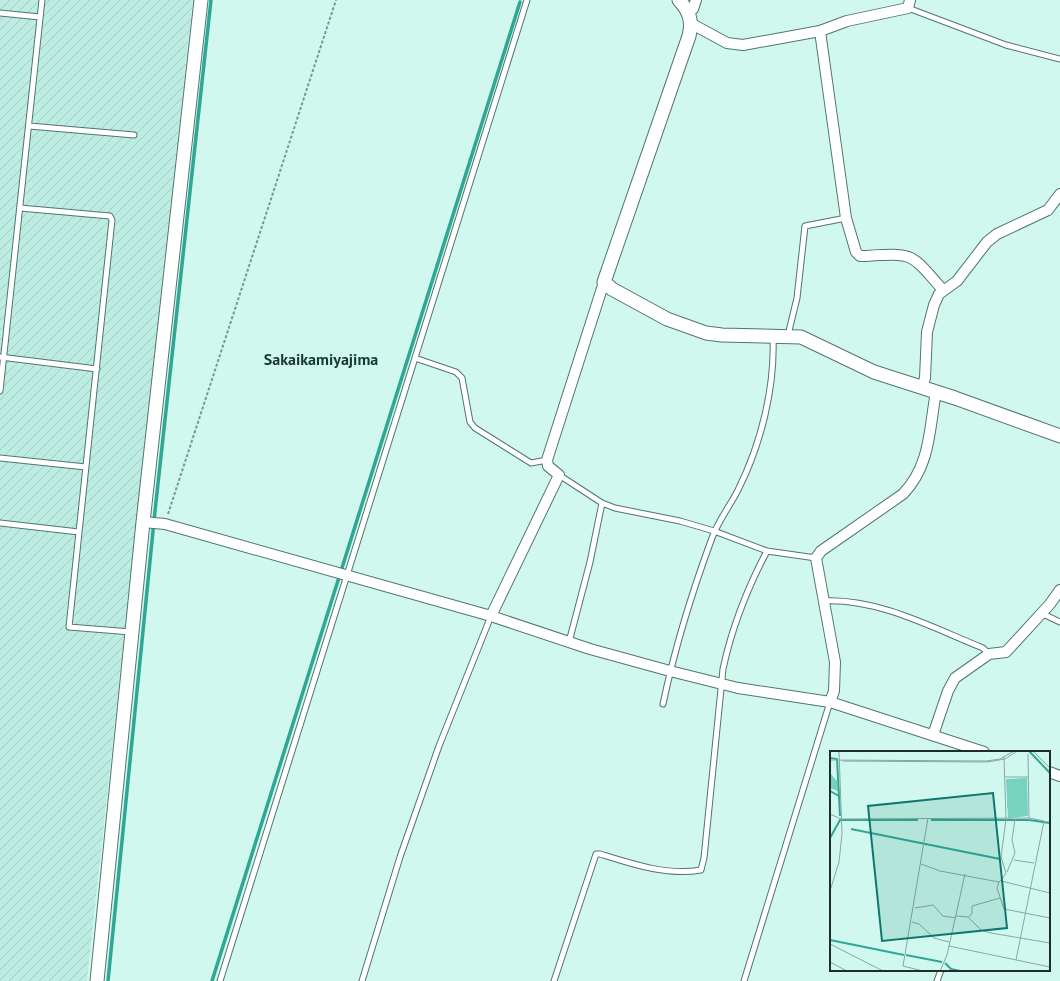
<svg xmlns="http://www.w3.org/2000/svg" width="1060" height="981" font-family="'PT Sans',sans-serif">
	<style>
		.industrial { fill: url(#industrial-furrows) }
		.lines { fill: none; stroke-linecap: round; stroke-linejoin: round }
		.stream { stroke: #30a794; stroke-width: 3.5 }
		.service-casing { stroke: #52756d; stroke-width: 7 }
		.minor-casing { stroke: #52756d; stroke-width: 12 }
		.tertiary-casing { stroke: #52756d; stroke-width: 15 }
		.path { stroke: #7c9791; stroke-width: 2; stroke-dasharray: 3 2; stroke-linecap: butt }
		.service { stroke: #fff; stroke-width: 5 }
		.minor { stroke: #fff; stroke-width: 10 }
		.tertiary { stroke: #fff; stroke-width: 13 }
		.labels { text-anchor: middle; stroke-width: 4; stroke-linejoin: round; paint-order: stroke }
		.quarter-label { font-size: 16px; font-weight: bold; fill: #173933; stroke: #d1f8ef }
		.inset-river { fill: none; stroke: #30a794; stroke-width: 2 }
		.inset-road { fill: none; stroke: #89a7a0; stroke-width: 1 }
		.view { fill: #0f766e; fill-opacity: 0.15; stroke: #0f766e; stroke-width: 2 }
		.inset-edge { fill: none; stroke: #1e2d29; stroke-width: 2 }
	</style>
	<defs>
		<pattern id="industrial-furrows" width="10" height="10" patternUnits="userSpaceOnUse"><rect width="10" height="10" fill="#bdede2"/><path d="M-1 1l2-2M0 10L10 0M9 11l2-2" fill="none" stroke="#a2ccc2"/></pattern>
	</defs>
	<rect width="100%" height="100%" fill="#d1f8ef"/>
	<path class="industrial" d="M0 0H193L87 981H0Z"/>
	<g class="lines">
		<path class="stream" d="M108 981 155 511 211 0
			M212 981 520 2"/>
		<g class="service-casing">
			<path id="service" d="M908 8 1006 45 1060 59
				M0 13 40 17
				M29 126 134 135
				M20 208 110 216 112 220 69 627 131 632
				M788 335 797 298 805 226 846 218
				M0 357 97 369
				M415 358 456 372 462 378 470 422 475 428 531 463 547 460
				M0 391 42 0
				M0 458 86 467
				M559 475 602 503 615 508 680 521 714 531 767 551 816 558
				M0 523 79 532
				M823 601C878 598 933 628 983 648L989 654
				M1041 613 1060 622
				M569 642 590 562 602 503
				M663 704C675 647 692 592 712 538 718 521 730 506 738 490 761 444 775 388 773 337
				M220 981 527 0
				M362 981 400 857 439 746 491 616
				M554 981 596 854H600C632 864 667 876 701 870L704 858 723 669C732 627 747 589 767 551
				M744 981 830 702
				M937 981 941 970"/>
		</g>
		<g class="minor-casing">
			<path id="minor" d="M688 12 693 9 696 0
				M692 24 727 43 743 45 820 31 847 21 908 8 910 0
				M820 31 846 218 856 252 860 256H865C916 253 910 253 943 290
				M922 388 925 378 927 332 934 305 939 294 957 281 987 242 997 234 1048 210 1060 194
				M143 522 165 524 491 616 590 649 670 671 738 688 830 702 984 752
				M491 616 559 475 548 466 547 460 604 282
				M830 702 834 691 835 662 816 558 821 551 903 494C931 465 929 429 936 392
				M933 735 948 691 955 678 989 654 1006 652 1050 604 1060 590
				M1049 772 1060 776"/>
		</g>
		<g class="tertiary-casing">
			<path id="tertiary" d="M679 0C689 11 693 21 689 36L604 282 612 289 667 319 706 333 722 335 801 337 874 372 955 398 1060 436
				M97 981 143 522 201 0"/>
		</g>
		<path class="path" d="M168 514 336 0"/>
		<use href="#service" class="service"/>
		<use href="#minor" class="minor"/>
		<use href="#tertiary" class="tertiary"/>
	</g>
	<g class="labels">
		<g class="quarter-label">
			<text x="321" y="365">Sakaikamiyajima</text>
		</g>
	</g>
	<g transform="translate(830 751)">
		<rect width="220" height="220" fill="#d1f8ef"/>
		<path d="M0 22 7 30 8 40 0 37Z" fill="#78d2c0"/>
		<path d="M197 27 198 65 178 67 176 28Z" fill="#78d2c0"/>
		<path d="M177 28H196V57H177Z" fill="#78d2c0"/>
		<path class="inset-river" d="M199 0 220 22M0 7 7 8 9 45M0 40 9 45 10 65M101 69H199L220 72M21 78 170 108M0 87 10 69H88M0 189 74 204M76 204 112 211M115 212 121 218 130 220"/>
		<path class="inset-road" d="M203 0 220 17M198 3 199 67M0 9 156 10 170 8 184 0M13 10 157 11 175 8 187 0M175 26H198M0 63 11 68 199 67 214 70 186 209M184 109 204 112M91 113 110 120 169 131 172 128 176 122 171 106 176 68 174 6M177 121 185 102 182 89 185 68M171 130 220 142M169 131 167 137 174 158 220 167M0 140 9 111 12 83 9 0M85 157 103 154 113 165 126 167M126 165 138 166 151 179 161 182 220 192M139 166 142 162V155L170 147M82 171 89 173 104 187 119 191M0 193 53 220M119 195 220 216M0 211 17 220M93 220 73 215 98 67M110 220 117 204 135 123"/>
		<path class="view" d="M163 42 177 177 52 190 38 55Z"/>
		<rect width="220" height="220" class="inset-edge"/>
	</g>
</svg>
